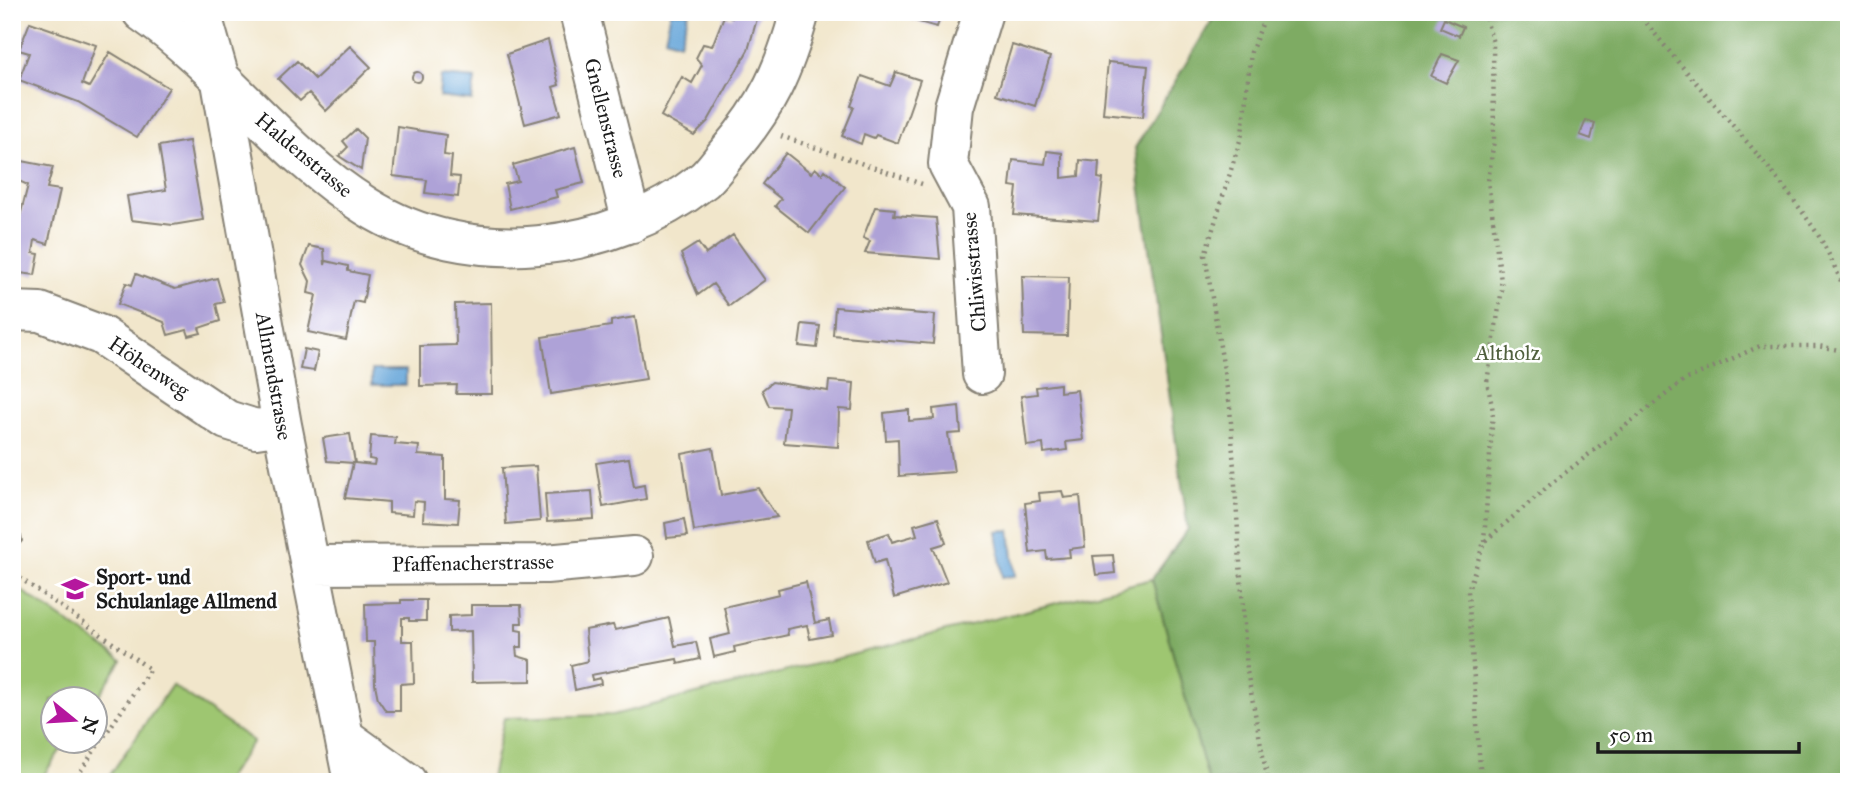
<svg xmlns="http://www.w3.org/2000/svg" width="1861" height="794" font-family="'IM FELL Great Primer',serif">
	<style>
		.green { fill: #9ec671; stroke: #5d7146; stroke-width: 2 }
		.forest { fill: #7eab63; stroke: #4d6440; stroke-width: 2 }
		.water { fill: #66a6d9; stroke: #41617a; stroke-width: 2 }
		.building { fill: #aea2d7 }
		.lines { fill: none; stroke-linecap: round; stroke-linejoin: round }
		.minor-casing { stroke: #868174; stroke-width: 42 }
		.path { stroke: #868174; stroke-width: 4.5; stroke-dasharray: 2 5; stroke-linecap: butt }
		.minor { stroke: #fff; stroke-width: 38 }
		.labels { text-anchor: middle; stroke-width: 5; stroke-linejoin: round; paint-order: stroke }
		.street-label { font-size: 21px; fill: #1c1c1c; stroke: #fff }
		.park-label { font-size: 21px; fill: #50603e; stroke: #fff }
		.poi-label { font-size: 21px; font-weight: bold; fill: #1c1c1c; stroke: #fff; text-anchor: start }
	</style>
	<rect width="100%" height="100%" fill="#fff"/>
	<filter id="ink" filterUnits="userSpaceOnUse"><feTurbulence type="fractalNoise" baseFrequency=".0143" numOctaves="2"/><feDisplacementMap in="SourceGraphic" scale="14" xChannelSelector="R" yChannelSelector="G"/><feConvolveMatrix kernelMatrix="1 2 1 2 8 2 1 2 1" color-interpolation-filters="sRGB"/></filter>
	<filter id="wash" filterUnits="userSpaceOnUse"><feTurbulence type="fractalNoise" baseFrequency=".00686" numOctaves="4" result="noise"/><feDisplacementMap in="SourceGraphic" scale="28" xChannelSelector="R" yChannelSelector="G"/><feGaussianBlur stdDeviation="1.57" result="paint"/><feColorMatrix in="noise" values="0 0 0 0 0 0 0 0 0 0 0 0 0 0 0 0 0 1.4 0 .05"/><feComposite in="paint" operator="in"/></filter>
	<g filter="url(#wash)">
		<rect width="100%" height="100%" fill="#f1e6cb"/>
		<path class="green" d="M1152 579 1209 782H490L504 718 613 715Z
			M12 584 122 660 95 701 52 700V742H66L39 782H12Z
			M172 685 253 741 225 782H120L110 775Z"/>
		<path class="forest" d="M1217 12H1849V782H1279L1277 776 1209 782 1152 579 1188 529 1135 148Z"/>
		<path class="water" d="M671 12H689L680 43 665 38Z
			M441 76 475 79 472 101 439 97Z
			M372 370H406V385H372Z
			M1010 530 1015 576 1002 577 997 531Z"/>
		<g id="blocks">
			<path class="building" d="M734 12H759L748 50 708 121 694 135 661 116 682 77 692 83 702 65 696 58 703 44 712 46 724 16 732 18Z
				M942 12 937 27 887 13V12Z
				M1444 19 1463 27 1459 36 1440 28Z
				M30 22 96 45 82 84 89 87 110 52 169 88 137 137 78 102 19 80 29 53 19 50Z
				M548 40 559 85 553 87 561 114 525 124 507 54Z
				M1012 45 1050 57 1035 106 997 94Z
				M350 46 371 67 326 111 309 93 300 101 278 79 297 61 315 79Z
				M1442 54 1459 60 1446 83 1431 76Z
				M1108 62 1148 66 1143 117 1103 113Z
				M896 72 920 80 898 143 876 135 874 138 864 134 861 144 842 136 854 107 851 106 862 76 890 86Z
				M412 77a5 5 0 1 1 10 0a5 5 0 1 1-10 0Z
				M1586 120 1595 123 1591 139 1580 135Z
				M398 127 446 135 444 155 452 156 450 176 460 177 458 197 425 193 427 180 393 176Z
				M356 129 365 138 361 170 339 156 348 147 343 141Z
				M189 141 203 220 173 225 131 220 127 196 166 190 159 146Z
				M575 147 584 183 555 190 557 197 510 209 505 184 518 181 513 165Z
				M1047 151 1062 153V178L1079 176 1080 160 1099 162 1098 178 1103 179 1098 221 1014 215 1017 187 1010 186 1013 160 1045 164Z
				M786 153 811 173 815 168 822 174 825 170 845 187 809 233 775 206 781 199 762 184Z
				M17 160 53 167 47 188 60 190 48 244 35 240 33 253 39 254 35 275 12 272V250H16L19 237 15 236 28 185 12 178Z
				M875 207 895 209 894 215 936 218 940 259 865 253 870 241 863 238Z
				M733 235 765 280 729 306 713 284 698 295 681 254 698 243 706 254Z
				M309 246 324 249 325 265 326 261 348 266V271L368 275 363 303 354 301 346 340 308 332 316 295 308 293 310 281 302 265Z
				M136 274 175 289 217 278 224 302 216 304 220 321 199 328 201 333 189 336 187 330 168 335 164 322 118 304 126 283 132 285Z
				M1022 276 1069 277 1067 336 1024 335Z
				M491 303 492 394H456L457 385 420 386V346L456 345 455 304Z
				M835 307 935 315 933 344 833 335Z
				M635 317 646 379 551 394 542 337 611 326V321Z
				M802 324 820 326 817 348 799 346Z
				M304 349 318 352 314 371 300 369Z
				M829 381 854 383 852 410 839 409 838 447 784 443 788 407 769 406 762 390 772 382 828 391Z
				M1060 384V392L1077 390 1083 440 1066 442 1067 450 1044 453 1043 444 1027 446 1021 396 1037 394 1036 387Z
				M959 406 961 433 948 434 954 472 899 476 898 439 886 440 884 413 909 410V421L934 419 933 409Z
				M350 434 355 463 374 465 375 460 369 459 371 436 396 438 395 444 419 446 418 455 445 457V499L460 500 458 523 423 521 424 502 414 501 413 515 389 513V502L345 498 353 463 327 461 323 438Z
				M713 448 721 495 758 488 777 517 694 531 682 454Z
				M629 458 634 487 644 485 646 499 603 507 596 463Z
				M536 466 540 521 506 524 502 468Z
				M592 491 594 519 547 522 545 494Z
				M1062 491 1064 498 1080 496 1085 547 1069 549 1070 557 1047 559 1046 551 1030 553 1025 503 1040 501 1039 493Z
				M938 518 946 543 933 547 947 582 894 598 885 560 875 563 868 540 889 533 892 542 917 535 914 525Z
				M684 519 687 536 667 538 665 523Z
				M12 529 21 535 22 541 14 550Z
				M1113 555 1115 573 1096 575 1093 556Z
				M806 582 815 623 829 620 832 635 810 639 807 625 787 629 788 635 734 647 735 652 714 657 710 639 730 634 724 607 779 594 778 589Z
				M401 600H426V621H409V618H402V641H413L414 683 400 684V711H386L378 699 375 684 374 642H366L365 604 401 603Z
				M471 605H521L522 623H516V630L522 631V647H516L517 656 531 660V681L472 682 471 631 449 632V616L471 615Z
				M669 618 675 646 696 642 700 659 678 664 677 659 591 675 592 680 600 678 601 684 575 690 571 665 588 661 585 630 613 625 615 630Z"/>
		</g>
	</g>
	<g filter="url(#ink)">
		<use href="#blocks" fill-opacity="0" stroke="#868174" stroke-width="2"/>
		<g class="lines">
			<g class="minor-casing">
				<path id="minor" d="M142 12C223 68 281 153 366 206 469 271 610 254 704 180 713 172 720 161 728 152 768 106 784 70 800 12
					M201 12 221 82 282 425 353 782
					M579 12 632 223
					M12 311 40 312 101 335 227 420 256 429 282 425
					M982 374 971 207 948 164 954 107 983 12
					M311 565 546 564 634 556
					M347 739 407 782"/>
			</g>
			<path class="path" d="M1267 12 1251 52 1242 134 1205 255 1230 407 1247 671 1268 782
				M1484 12 1493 43 1494 140 1488 181 1502 289 1487 382 1493 411 1484 541
				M1638 12C1695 87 1763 153 1815 230 1829 251 1838 276 1849 298
				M781 136 922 184
				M14 574 150 669 73 782
				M1481 782 1468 591 1484 542 1552 483 1683 381 1760 346H1818L1849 352"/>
			<use href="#minor" class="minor"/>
		</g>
	</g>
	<defs>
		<g id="school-bare" transform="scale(2.1)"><path d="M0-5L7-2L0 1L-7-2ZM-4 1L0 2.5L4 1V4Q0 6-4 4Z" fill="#b5179e" stroke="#fff" stroke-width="2.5" paint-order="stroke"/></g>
	</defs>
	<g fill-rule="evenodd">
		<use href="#school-bare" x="75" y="589"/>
	</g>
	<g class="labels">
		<g class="street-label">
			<text transform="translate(606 118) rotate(76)" y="7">Gnellenstrasse</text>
			<text transform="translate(304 155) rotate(40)" y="7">Haldenstrasse</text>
			<text transform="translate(974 272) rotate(-95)" y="7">Chliwisstrasse</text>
			<text transform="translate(149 367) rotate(34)" y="7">Höhenweg</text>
			<text transform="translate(274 376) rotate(80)" y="7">Allmendstrasse</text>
			<text transform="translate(473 563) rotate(-1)" y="7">Pfaffenacherstrasse</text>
		</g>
		<g class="park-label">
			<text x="1508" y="360">Altholz</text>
		</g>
		<g class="poi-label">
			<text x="96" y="584">Sport- und<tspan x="96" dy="24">Schulanlage Allmend</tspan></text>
		</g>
	</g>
	<rect width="1861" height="794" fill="none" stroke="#fff" stroke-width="42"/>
	<g transform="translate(74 720) rotate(108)"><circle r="33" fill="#ffffff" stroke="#a4a4a4" stroke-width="2"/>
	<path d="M0-5L12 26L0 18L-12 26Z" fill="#b5179e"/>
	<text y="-10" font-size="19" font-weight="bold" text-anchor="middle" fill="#1c1c1c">N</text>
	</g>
	<path d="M1598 742v10h201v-10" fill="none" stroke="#1c1c1c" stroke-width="3.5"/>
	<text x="1609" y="742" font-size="21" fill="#1c1c1c" stroke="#ffffff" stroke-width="5" paint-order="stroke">50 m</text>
</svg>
